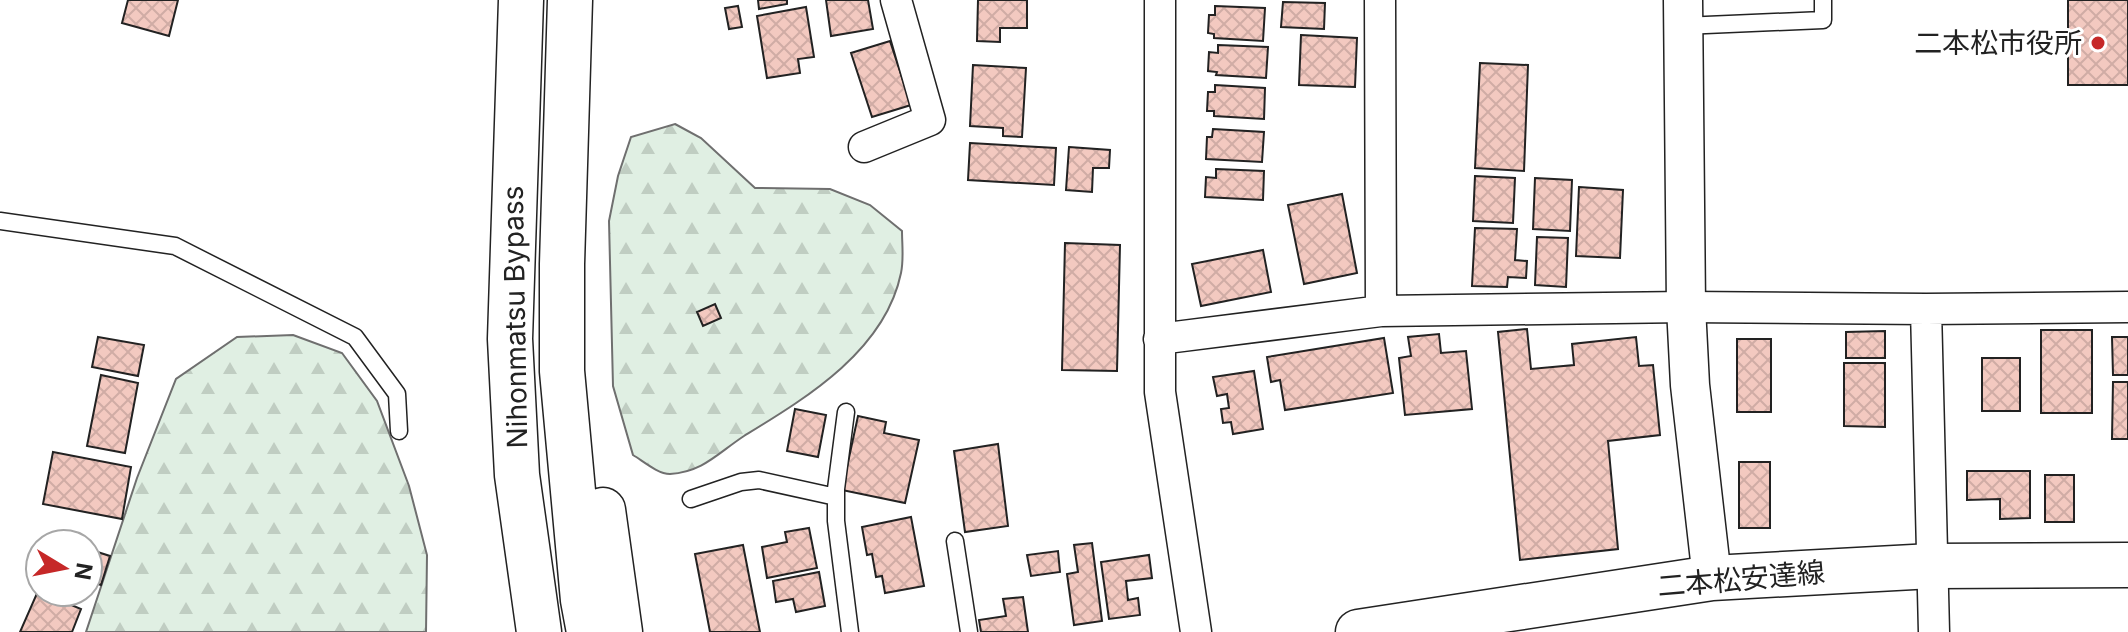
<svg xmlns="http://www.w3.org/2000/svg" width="2128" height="632" font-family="Inter,'Noto Sans JP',sans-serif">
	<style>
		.forest { fill: url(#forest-firs); stroke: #6f6f6f; stroke-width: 2 }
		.building { fill: url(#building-cross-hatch); stroke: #222; stroke-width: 2 }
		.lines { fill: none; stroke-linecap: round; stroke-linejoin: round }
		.service-casing { stroke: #222; stroke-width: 19 }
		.minor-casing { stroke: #222; stroke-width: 33 }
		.tertiary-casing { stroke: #222; stroke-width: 41 }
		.secondary-casing { stroke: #222; stroke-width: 47 }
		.trunk-casing { stroke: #222; stroke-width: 47 }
		.service { stroke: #fff; stroke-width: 16 }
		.minor { stroke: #fff; stroke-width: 30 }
		.tertiary { stroke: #fff; stroke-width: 38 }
		.secondary { stroke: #fff; stroke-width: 44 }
		.trunk { stroke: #fff; stroke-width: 44 }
		.poi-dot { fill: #c62828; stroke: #fff; stroke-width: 3 }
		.labels { text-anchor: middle; stroke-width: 6; stroke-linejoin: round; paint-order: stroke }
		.poi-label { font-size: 28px; fill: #222; stroke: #fff; text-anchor: end }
		.street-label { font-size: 28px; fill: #222; stroke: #fff }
	</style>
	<defs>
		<pattern id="forest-firs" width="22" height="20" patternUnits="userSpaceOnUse" patternTransform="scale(2)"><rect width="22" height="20" fill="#e0efe3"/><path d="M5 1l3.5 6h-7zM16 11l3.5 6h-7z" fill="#c0cdc2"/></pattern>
		<pattern id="building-cross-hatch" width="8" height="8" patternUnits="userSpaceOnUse" patternTransform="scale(2)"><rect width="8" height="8" fill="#f3c9c0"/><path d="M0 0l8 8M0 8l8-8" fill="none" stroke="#d0aca5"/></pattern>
	</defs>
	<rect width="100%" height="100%" fill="#fff"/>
	<path class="forest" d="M675 124 701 138 755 188 830 189 870 205 902 231C902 245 904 259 901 273 885 351 806 398 744 436 718 453 703 472 670 474 658 474 643 461 633 455L613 386 609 221 618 176 631 137Z
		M293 335 342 353 377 401 409 486 427 555 426 632H86L137 478 176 379 237 337Z"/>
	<path class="building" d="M128 0H178L169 36 122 23Z
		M758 0H787V4L759 9Z
		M826 0H868L873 29 831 36Z
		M978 0H1027V28H1000V42L977 41Z
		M2068 0H2128V85H2068Z
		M1283 2 1325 3 1324 29 1281 27Z
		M738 6 742 27 729 29 725 8Z
		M1215 6 1265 8 1263 41 1214 38V34L1208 33 1209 15H1215Z
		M806 7 814 57 798 59 800 73 767 78 757 16Z
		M1301 35 1357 38 1355 87 1299 85Z
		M890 41 911 105 872 117 851 53Z
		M1218 45 1268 47 1266 78 1216 75 1217 72 1208 71 1209 52 1218 53Z
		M1480 63 1528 65 1524 171 1475 168Z
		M973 65 1026 68 1022 137 1003 136V128L970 126Z
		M1215 85 1265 88 1264 119 1214 116V111H1207L1208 92H1215Z
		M1213 129 1264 132 1262 162 1206 159 1207 137H1212Z
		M970 143 1056 148 1054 185 968 180Z
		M1069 147 1110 150 1109 168H1093L1092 192 1066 190Z
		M1216 169 1264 171 1263 200 1205 197 1206 177 1216 178Z
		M1475 176 1515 178 1513 223 1473 221Z
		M1535 178 1572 180 1570 231 1533 229Z
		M1579 187 1623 190 1620 258 1576 256Z
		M1342 194 1357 273 1304 284 1288 205Z
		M1475 228 1517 229 1515 260 1527 261 1526 278 1508 277 1507 287 1472 286Z
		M1537 237 1568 238 1566 287 1535 285Z
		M1065 243 1120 245 1117 371 1062 370Z
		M1263 250 1271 292 1201 306 1192 264Z
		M715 304 721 318 703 326 697 312Z
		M1527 329 1531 369 1574 365 1572 344 1636 337 1639 366 1653 365 1660 435 1608 441 1618 549 1520 560 1498 332Z
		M2041 330H2092V413H2041Z
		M1885 331V358H1846V332Z
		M1439 334 1441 353 1466 351 1472 409 1405 415 1399 358 1411 356 1408 337Z
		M98 337 144 345 138 376 92 367Z
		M2112 337H2128V375H2113Z
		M1384 338 1393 393 1285 410 1280 380 1271 382 1267 357Z
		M1737 339H1771V412H1737Z
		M1982 358H2020V411H1982Z
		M1844 363H1885V427L1844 426Z
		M1254 371 1263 429 1233 434 1231 422 1223 423 1221 409 1229 408 1227 394 1217 396 1213 377Z
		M101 375 138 383 125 453 87 446Z
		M2113 382H2128V439H2112Z
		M795 409 826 415 818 457 787 451Z
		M858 416 886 422 884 433 919 440 905 503 842 490Z
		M998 444 1008 526 965 532 954 451Z
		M53 452 131 467 122 519 43 504Z
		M1739 462H1770V528H1739Z
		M1967 471H2030V518L2000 519V499L1967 500Z
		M2045 475H2074V522H2045Z
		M911 517 924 586 885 593 882 576 876 577 872 554 867 555 862 527Z
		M809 528 817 568 767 578 762 547 787 542 785 532Z
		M1092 543 1102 621 1074 625 1067 574 1078 572 1074 545Z
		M743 545 760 632H710L695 554Z
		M88 549 110 556 101 585 88 581Z
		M1058 551 1060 572 1031 576 1027 555Z
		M1149 555 1152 578 1126 581 1128 600 1138 598 1140 615 1109 619 1101 562Z
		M819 572 825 606 796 612 793 599 776 602 773 581Z
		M38 591 81 609 72 632H20Z
		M1023 597 1028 632H981L979 620 1006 616 1003 599Z"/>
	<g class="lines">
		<g class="service-casing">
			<path id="service" d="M1683 26 1823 20V0
				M0 221 175 246 355 337 397 394 399 431
				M846 412 836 489V521L850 632
				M691 499 741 482 759 480 836 497
				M955 541 969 632"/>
		</g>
		<g class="minor-casing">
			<path id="minor" d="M1160 0V392L1196 632
				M1380 0 1381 311
				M864 147 930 120 896 0
				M1926 309 1934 632
				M1159 339 1381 311 1686 307 1926 309 2128 307"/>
		</g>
		<g class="tertiary-casing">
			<path id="tertiary" d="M1683 0 1686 307 1690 385 1712 578"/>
		</g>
		<g class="secondary-casing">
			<path id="secondary" d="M1358 632 1712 578 1932 566 2128 565"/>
		</g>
		<g class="trunk-casing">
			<path id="trunk" d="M521 0 510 339 517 475 539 632
				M570 0 562 264V371L583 600 589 632
				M603 510 620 632"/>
		</g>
		<use href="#service" class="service"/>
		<use href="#minor" class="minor"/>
		<use href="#tertiary" class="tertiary"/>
		<use href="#secondary" class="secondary"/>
		<use href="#trunk" class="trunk"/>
	</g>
	<circle class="poi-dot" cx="2098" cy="43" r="8"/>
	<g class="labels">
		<g class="poi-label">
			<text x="2082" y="53">二本松市役所</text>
		</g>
		<g class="street-label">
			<text transform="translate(515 317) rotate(-91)" y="10">Nihonmatsu Bypass</text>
			<text transform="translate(1741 579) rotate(-5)" y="10">二本松安達線</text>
		</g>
	</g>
	<g transform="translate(64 568) rotate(100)"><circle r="38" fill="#ffffff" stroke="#a7a7a7" stroke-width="2"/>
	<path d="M0-6L14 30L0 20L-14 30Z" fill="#c62828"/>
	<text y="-12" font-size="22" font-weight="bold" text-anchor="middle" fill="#222222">N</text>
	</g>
</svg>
